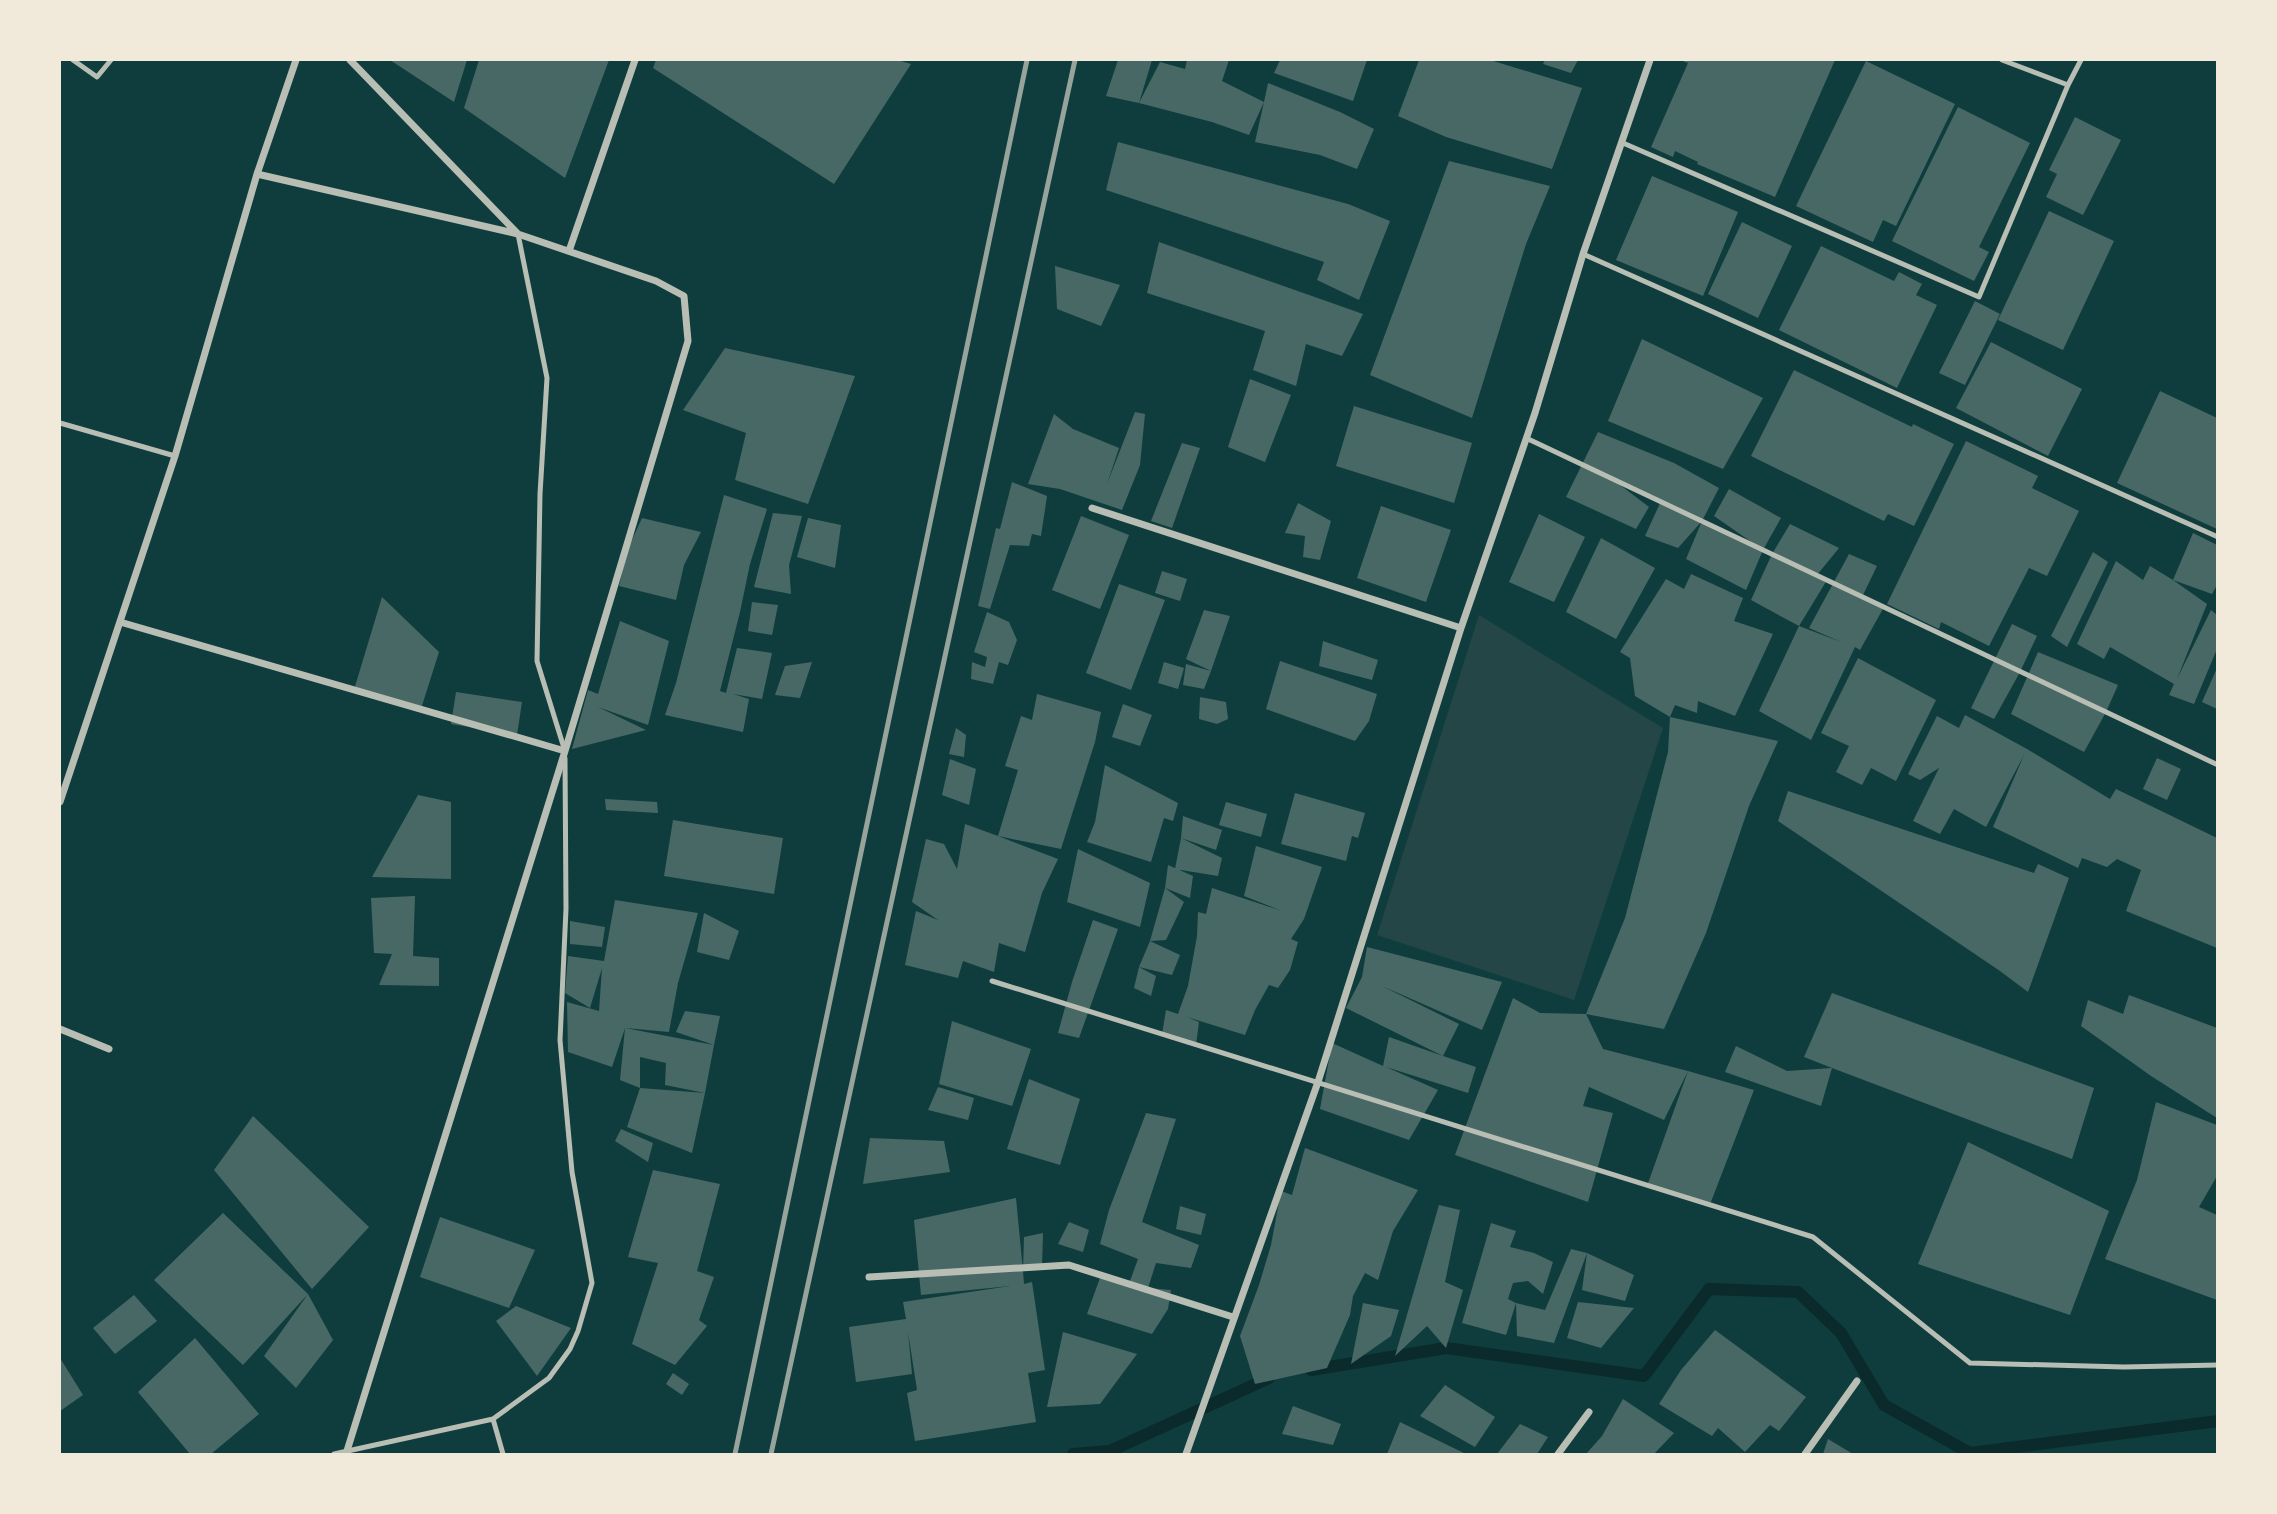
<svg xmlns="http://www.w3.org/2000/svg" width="2277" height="1514" font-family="'DM Sans',sans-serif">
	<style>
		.green { fill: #244646 }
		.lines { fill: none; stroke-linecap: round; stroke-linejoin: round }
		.stream { stroke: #0a2a2b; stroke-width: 12 }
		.building { fill: #486865 }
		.service { stroke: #b8beb3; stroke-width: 5 }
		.minor { stroke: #b8beb3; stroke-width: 7 }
		.rail { stroke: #97a49c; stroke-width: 5 }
	</style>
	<rect width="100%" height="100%" fill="#0f3d3e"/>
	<path class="green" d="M1479 615 1663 728 1574 1000 1377 935Z"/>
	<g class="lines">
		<path class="stream" d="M1311 1370 1446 1348 1644 1376 1709 1289 1798 1292 1841 1333 1884 1405 1970 1453 2218 1421
			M1073 1454 1110 1451 1269 1378"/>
	</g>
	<path class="building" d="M390 60H467L454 102Z
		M479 60H609L565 178 464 108Z
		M656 60H897L911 64 834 184 653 68Z
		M1118 60H1152L1139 103 1106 96Z
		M1187 60H1229L1222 81 1264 102 1268 83 1340 112 1374 129 1357 169 1320 155 1255 142 1264 102 1249 135 1212 122 1139 103 1160 62 1185 69Z
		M1280 60H1367L1353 101 1274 73Z
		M1419 60H1490L1582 88 1552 169 1446 137 1398 116Z
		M1545 60H1578L1571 73 1543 64Z
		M1680 60H1835L1775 197 1697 164 1698 162 1675 151 1673 157 1651 147 1688 63Z
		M1866 61 1955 104 1896 226 1883 220 1873 242 1796 206Z
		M1958 107 2030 143 1979 247 1989 252 1974 281 1892 241Z
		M2075 117 2121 140 2083 215 2046 197 2057 174 2049 170Z
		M1118 142 1348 204 1390 221 1359 300 1317 280 1324 262 1106 190Z
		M1449 161 1550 186 1526 244 1472 418 1370 375Z
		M1652 176 1738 212 1703 296 1616 260Z
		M2049 211 2114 241 2063 350 1998 320Z
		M1742 222 1792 246 1758 318 1708 294Z
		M1159 242 1363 314 1342 356 1306 344 1296 386 1253 370 1265 331 1147 293Z
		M1821 246 1894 281 1899 272 1922 284 1916 295 1937 305 1897 388 1779 330Z
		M1055 266 1120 285 1101 326 1057 309Z
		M1975 301 2000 314 1965 385 1939 373Z
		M1642 339 1763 398 1723 469 1608 421Z
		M1991 342 2082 389 2048 456 1956 408Z
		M725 348 855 376 808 504 735 480 746 433 683 410Z
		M1794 370 1912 427 1913 424 1954 444 1914 526 1888 514 1884 521 1751 456Z
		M1250 379 1291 395 1265 462 1228 447Z
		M2160 391 2217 418V529L2117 483Z
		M1354 406 1472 443 1454 503 1336 466Z
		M1135 412 1145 414 1140 465 1122 510 1060 489 1028 484 1054 414 1073 429 1119 448 1107 484Z
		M1598 432 1674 463 1719 488 1702 521 1678 548 1645 536 1661 501 1607 475 1649 507 1636 529 1566 497Z
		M1966 441 2038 476 2032 488 2079 511 2047 576 2029 568 1989 646 1941 622 1939 629 1887 604Z
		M1182 443 1200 448 1172 528 1151 521Z
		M1012 482 1047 496 1041 536 1032 534 1029 546 1010 545 990 609 978 606 996 528 1000 529Z
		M1729 489 1781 518 1763 550 1746 590 1686 559 1702 521 1763 550 1714 516Z
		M724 495 767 509 750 564 740 612 720 691 726 693 737 648 772 653 762 699 733 694 749 699 743 732 665 715 676 683Z
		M1298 503 1331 521 1320 560 1303 557 1305 536 1285 533Z
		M1381 506 1451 530 1426 602 1357 578Z
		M773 513 802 516 789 565 791 594 754 587Z
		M1539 514 1585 537 1554 602 1509 582Z
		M1081 516 1129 535 1100 609 1052 590Z
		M642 518 701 532 684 565 676 600 619 586 627 551Z
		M808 518 841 525 835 568 797 557Z
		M1790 524 1839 548 1817 575 1827 580 1799 626 1841 642 1809 628 1849 554 1877 566 1862 597 1884 607 1860 650 1855 647 1811 740 1759 711 1799 626 1751 600 1772 554Z
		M2193 533 2217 545V585L2212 594 2173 580 2207 604 2177 679 2211 610 2217 615V649L2194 704 2169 695 2174 684 2110 647 2104 659 2077 644 2116 561 2143 580 2150 566 2173 580Z
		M1601 538 1655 568 1616 639 1566 612Z
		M2093 552 2108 562 2067 647 2051 636Z
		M1162 571 1187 579 1180 601 1155 593Z
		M1691 574 1743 598 1734 621 1773 634 1735 716 1698 701 1697 713 1675 705 1670 717 1778 741 1749 806 1706 933 1664 1029 1586 1014 1625 918 1668 752 1670 717 1635 696 1630 658 1620 652 1666 579 1684 589Z
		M1119 584 1165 600 1131 690 1086 673Z
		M382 597 439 652 420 712 353 693Z
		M752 602 778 605 772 635 748 631Z
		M1204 610 1230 616 1211 671 1186 659Z
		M987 612 1009 622 1017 640 1008 665 999 662 993 684 971 679 972 662 985 667 987 657 974 652Z
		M620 621 669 641 648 725 598 707 646 730 572 749 588 690 598 694Z
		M2012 624 2037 636 2020 672 1994 719 1971 708Z
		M1323 641 1378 660 1372 680 1319 666Z
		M2038 652 2118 685 2106 712 2084 752 2011 714Z
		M1858 658 1936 700 1896 781 1871 768 1862 785 1836 772 1849 746 1821 733Z
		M1280 661 1377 694 1369 721 1355 741 1266 709Z
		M812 662 800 698 775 695 785 666Z
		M1164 662 1184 668 1178 689 1158 683Z
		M1186 664 1211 671 1204 689 1183 685Z
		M2217 668V709L2202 702Z
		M456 692 522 702 517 735 451 724Z
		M1037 694 1101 712 1095 742 1061 849 998 836 1058 859 1042 893 1025 952 999 943 994 972 963 961 958 978 905 965 916 911 938 920 912 902 926 839 944 844 957 869 965 824 998 836 1018 770 1005 766 1021 716 1032 720Z
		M1200 697 1226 702 1228 719 1217 724 1199 719Z
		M1123 704 1152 715 1140 746 1112 737Z
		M1965 715 2027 749 2110 799 2116 789 2217 838V948L2126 911 2141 870 2117 859 2107 867 2082 858 2078 868 1993 827 2024 755 1986 827 1954 809 1940 834 1913 821 1939 768 1920 780 1908 774 1937 716 1959 728Z
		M956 728 966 735 964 757 949 754Z
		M2157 758 2181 769 2167 800 2143 789Z
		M950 759 976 769 969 805 942 795Z
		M1105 765 1178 803 1173 821 1164 818 1151 862 1087 842 1095 822Z
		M1788 791 2034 873 2038 864 2069 878 2028 992 2000 971 1778 821Z
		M1295 793 1365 813 1358 838 1352 836 1346 861 1281 844Z
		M418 795 451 802V879L372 877Z
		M605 799 657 802 658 813 606 810Z
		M1226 802 1267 814 1261 837 1219 825Z
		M1183 816 1222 830 1216 850 1181 838Z
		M673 820 783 838 774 894 664 876Z
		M1181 838 1222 858 1218 876 1175 869Z
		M1256 846 1322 867 1304 919 1291 939 1298 942 1290 970 1278 988 1269 985 1255 1010 1245 1035 1187 1017 1199 1022 1196 1045 1162 1034 1166 1010 1178 1014 1188 986 1197 936 1198 912 1206 914 1212 888 1282 911 1244 896Z
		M1078 849 1150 883 1140 927 1067 902Z
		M1168 865 1193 876 1190 898 1165 888 1184 902 1166 940 1150 941 1165 888Z
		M415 896 413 956 439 958V986L379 985 392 954 374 953 371 898Z
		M615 900 698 913 678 983 669 1032 625 1028 714 1045 705 1093 665 1085 666 1063 640 1057V1088L620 1080 625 1028 612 1067 568 1052 567 1002 599 1011 602 968 590 1008 565 993 568 956 604 961Z
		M704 913 739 931 729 960 697 952Z
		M1093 920 1118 929 1079 1038 1058 1033 1072 982Z
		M570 921 605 927 602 947 570 944Z
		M1150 941 1180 955 1172 975 1139 967 1156 976 1151 996 1134 988 1139 967Z
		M1367 947 1502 982 1482 1030 1382 986 1459 1024 1443 1056 1476 1067 1468 1093 1386 1067 1438 1090 1409 1140 1320 1109 1332 1043 1383 1066 1389 1037 1443 1056 1346 1008 1362 977Z
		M1832 993 2094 1088 2072 1159 1832 1068 1821 1106 1725 1072 1736 1046 1787 1071 1832 1068 1804 1057Z
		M2129 995 2217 1028V1118L2151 1076 2081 1026 2088 1000 2123 1014Z
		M1513 998 1540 1013 1586 1014 1603 1049 1688 1071 1664 1120 1589 1087 1583 1106 1613 1113 1588 1202 1455 1155Z
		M685 1011 720 1016 714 1045 676 1032Z
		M952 1021 1031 1049 1012 1106 939 1084Z
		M1688 1071 1754 1090 1709 1207 1647 1186Z
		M1029 1079 1080 1099 1060 1165 1007 1149Z
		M938 1087 974 1098 968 1120 928 1110Z
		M640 1088 705 1093 692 1153 627 1127Z
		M2156 1102 2217 1125V1176L2199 1207 2217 1215V1300L2105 1259 2137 1180Z
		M1146 1113 1176 1119 1142 1222 1199 1245 1191 1268 1156 1263 1148 1288 1171 1290 1168 1309 1152 1334 1087 1314 1101 1275 1130 1281 1138 1259 1100 1244 1109 1210Z
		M253 1116 369 1227 312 1289 214 1170Z
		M621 1129 653 1143 648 1162 615 1141Z
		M870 1138 944 1141 950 1172 863 1184Z
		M1968 1142 2109 1211 2070 1315 1918 1264Z
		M1305 1148 1418 1190 1393 1231 1378 1280 1365 1273 1353 1296 1350 1315 1327 1368 1255 1384 1240 1336 1259 1285 1271 1245 1281 1191 1292 1195Z
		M653 1170 720 1184 697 1271 714 1277 699 1320 707 1326 675 1365 632 1344 658 1263 628 1257Z
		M1016 1198 1023 1271 1024 1237 1043 1233 1042 1267 1023 1271 1024 1284 1032 1282 1045 1370 1028 1373 1036 1422 915 1441 907 1393 917 1390 908 1332 912 1374 856 1382 849 1327 906 1319 903 1302 1010 1286 921 1295 914 1220Z
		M1439 1205 1460 1210 1445 1282 1463 1290 1446 1348 1427 1326 1395 1356Z
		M1180 1206 1206 1214 1201 1235 1176 1229Z
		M223 1213 308 1294 333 1340 296 1388 264 1356 308 1294 243 1365 154 1280Z
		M440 1217 535 1250 509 1308 420 1277Z
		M1069 1222 1089 1230 1083 1252 1058 1244Z
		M1491 1223 1516 1231 1510 1247 1534 1253 1553 1262 1543 1294 1528 1281 1513 1283 1508 1299 1516 1303 1545 1310 1571 1249 1587 1253 1554 1343 1517 1336 1516 1303 1506 1335 1462 1323Z
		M1587 1253 1634 1275 1625 1301 1582 1290Z
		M134 1295 157 1321 115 1354 93 1328Z
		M1578 1302 1634 1308 1601 1348 1567 1338Z
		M1363 1303 1399 1310 1391 1336 1351 1364Z
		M516 1306 571 1328 537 1376 496 1321Z
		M1715 1330 1806 1397 1779 1431 1770 1425 1745 1452 1718 1428 1712 1436 1659 1404 1681 1370Z
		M1063 1332 1137 1354 1100 1404 1047 1407Z
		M195 1338 259 1414 211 1454H190L138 1392Z
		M60 1358 83 1395 60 1411Z
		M673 1373 689 1384 682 1395 666 1384Z
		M1445 1385 1495 1417 1475 1447 1420 1416Z
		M1623 1399 1674 1433 1654 1454H1586L1602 1436Z
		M1293 1406 1341 1424 1333 1445 1282 1434Z
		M1400 1422 1466 1454H1387Z
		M1520 1424 1548 1437 1537 1454H1497Z
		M1828 1439 1853 1454H1823Z"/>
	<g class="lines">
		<path class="service" d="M73 60 97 77 111 60
			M2002 60 2068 85 2081 60
			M1623 143 1979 297 2068 85
			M518 234 547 378 540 494 537 661 564 748
			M1583 254 2218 537
			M60 423 175 456
			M1526 438 2218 765
			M992 981 1813 1237 1970 1363 2124 1367 2218 1365
			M493 1419 503 1454
			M334 1454 493 1419 549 1378 570 1349 578 1331 592 1283 572 1172 560 1040 566 909 565 758"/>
		<path class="minor" d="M350 60 517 233
			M257 174 518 234 656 281 684 296 688 341 565 751 346 1454
			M569 251 635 60
			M1092 508 1461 628
			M120 622 565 751
			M60 802 175 456 257 174 296 60
			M60 1029 109 1049
			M869 1277 1069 1265 1233 1317
			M1186 1454 1318 1082 1461 628 1535 413 1583 254 1650 60
			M1558 1454 1589 1412
			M1805 1454 1857 1381"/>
		<path class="rail" d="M735 1454 1027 60
			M771 1454 1075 60"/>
	</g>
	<rect width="2277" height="1514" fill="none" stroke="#f1e9da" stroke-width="122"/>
</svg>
